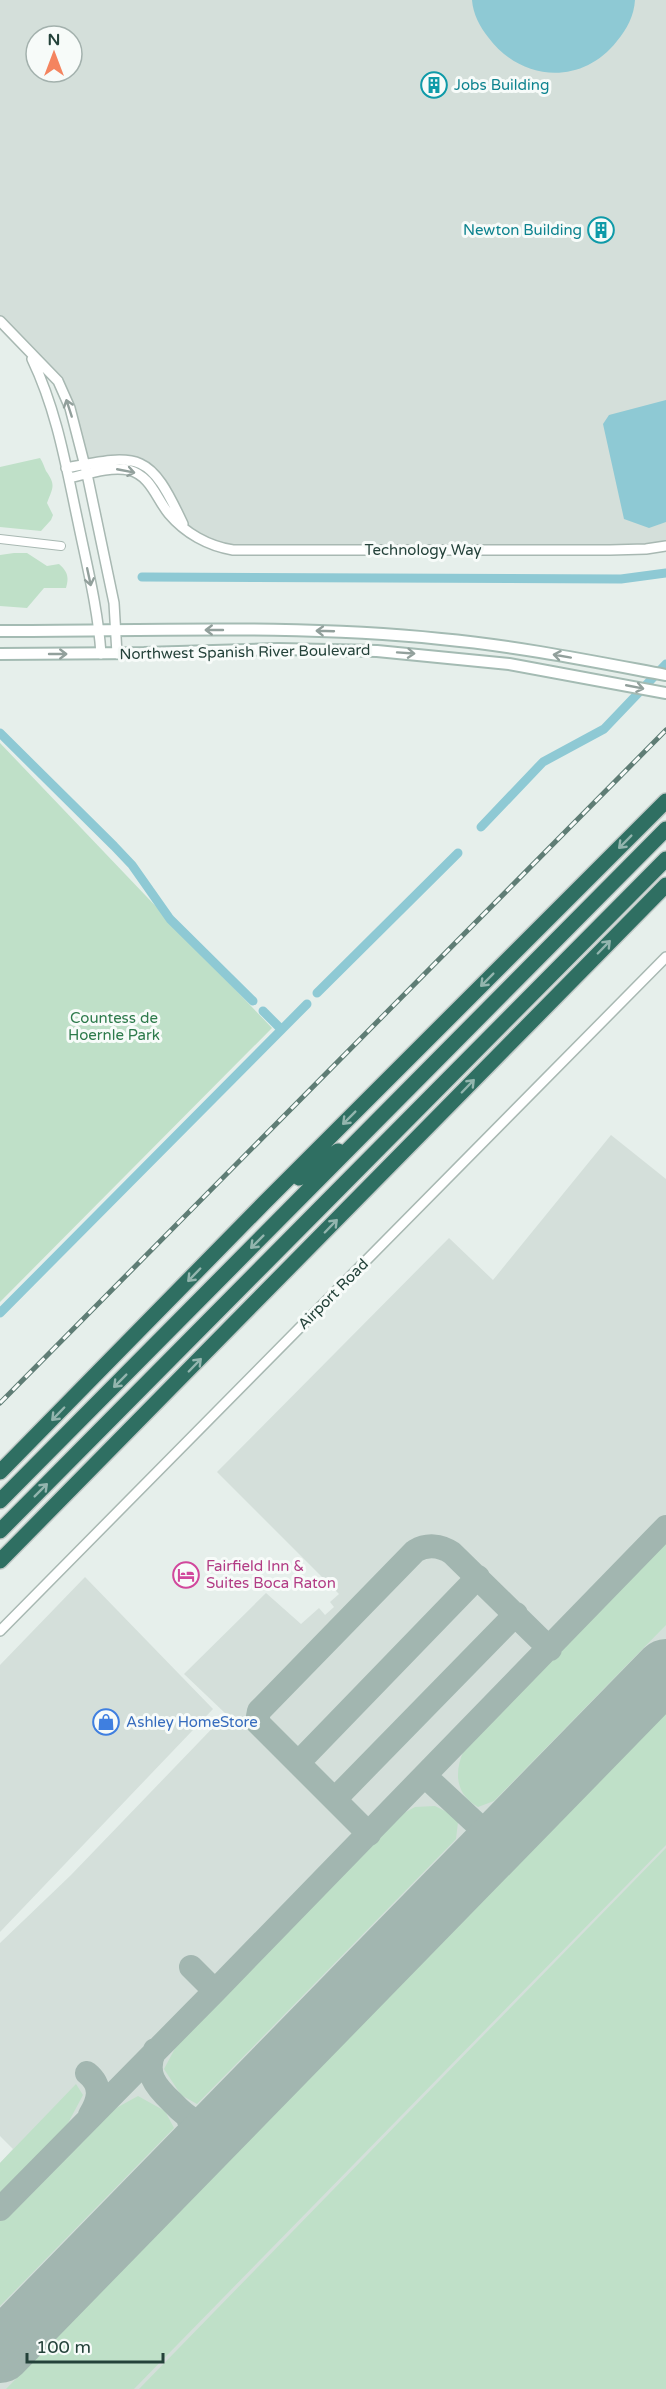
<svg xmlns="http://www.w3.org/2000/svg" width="666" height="2389" font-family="'Varela Round',sans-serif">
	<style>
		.built { fill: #d4dfda; fill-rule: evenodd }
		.green { fill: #bfe0c8 }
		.water { fill: #8ec9d4 }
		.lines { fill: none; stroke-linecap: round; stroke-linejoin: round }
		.canal { stroke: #8ec9d4; stroke-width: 9 }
		.taxiway { stroke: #a2b6b0; stroke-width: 24 }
		.runway { stroke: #a2b6b0; stroke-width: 62 }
		.minor-casing { stroke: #a8b8b2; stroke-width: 10 }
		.tertiary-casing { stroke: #a8b8b2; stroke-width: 12 }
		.secondary-casing { stroke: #a4bbb3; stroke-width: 14 }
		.motorway-casing { stroke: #c2cac8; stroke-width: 18 }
		.minor { stroke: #fff; stroke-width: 8 }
		.tertiary { stroke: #fff; stroke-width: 9 }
		.secondary { stroke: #fff; stroke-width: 10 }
		.motorway { stroke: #2f6f62; stroke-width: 15 }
		.rail-casing { stroke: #5f7d75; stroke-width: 5 }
		.rail { stroke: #f7fbf9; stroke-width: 3; stroke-dasharray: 9; stroke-linecap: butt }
		.oneway { stroke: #92a09c }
		.oneway2 { stroke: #93b5ae }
		.labels { text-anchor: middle; stroke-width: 6; stroke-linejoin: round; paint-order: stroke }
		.culture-label { font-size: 15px; fill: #0d838f; stroke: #f7fbf9; text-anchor: start }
		.street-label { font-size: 15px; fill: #24423a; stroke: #f7fbf9 }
		.park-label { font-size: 15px; fill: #2d7a4b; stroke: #f7fbf9 }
		.hotel-label { font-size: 15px; fill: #b23c85; stroke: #f7fbf9; text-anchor: start }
		.shop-label { font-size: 15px; fill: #366cbe; stroke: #f7fbf9; text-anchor: start }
	</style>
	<rect width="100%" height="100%" fill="#e6efeb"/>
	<path class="built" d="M0 0H666V546L233 550 185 529 172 501 138 462 84 465 65 395 0 321ZM36 36H72V72H36Z
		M611 1135 666 1179V2389H0V2163L13 2149 0 2136V1943L71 1875 226 1714 184 1674 266 1593 301 1624 319 1608 325 1615 334 1607 330 1602 339 1594 217 1472 449 1238 493 1280Z
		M85 1577 213 1709 0 1932V1665Z"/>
	<path class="green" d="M40 458C43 462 44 467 46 471 56 485 53 487 47 503L53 515 51 520 41 531 0 527V467Z
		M14 553H27L47 566 59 564C68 572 69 577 66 588H44L27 608 0 606V555Z
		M0 743 272 1028 0 1302Z
		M666 1540V1625L494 1801 478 1807C455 1794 454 1772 464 1750L567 1639Z
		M666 1713V1845L134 2389H6Z
		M435 1806 451 1814 458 1822 456 1839 197 2104 181 2095 164 2069 180 2039 205 2011 305 1909 402 1814 415 1807Z
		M666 1848V2389H139Z
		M76 2084 83 2095 67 2125 0 2197V2163Z
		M138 2096 165 2111 174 2128 0 2306V2221L109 2112Z"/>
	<path class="water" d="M472 0H635C634 16 627 29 617 41 582 86 521 82 488 37 480 27 473 14 472 0Z
		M666 400V522L649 528 624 519 603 424 609 415Z"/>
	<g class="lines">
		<path class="canal" d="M142 577 621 579 666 573
			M0 733 114 846 132 865 170 919 253 1001
			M481 827 543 762 604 729 666 664
			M317 993 458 853
			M263 1011 281 1029
			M0 1313 307 1004"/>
		<path class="taxiway" d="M298 1763 478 1577
			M425 1776 497 1843
			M335 1799 516 1614
			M369 1834 257 1722 259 1711 415 1551C427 1544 440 1545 452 1553L550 1649
			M191 1967 215 1991
			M155 2050C144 2073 155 2086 172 2102 188 2119 201 2129 225 2121
			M87 2073C103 2086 99 2100 90 2115
			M188 2118 194 2134 189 2158
			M0 2209 215 1991 666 1527"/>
		<path class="runway" d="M0 2352 666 1670"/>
		<g class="minor-casing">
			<path id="minor" d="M0 539 61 546"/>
		</g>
		<g class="tertiary-casing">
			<path id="tertiary" d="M0 321 58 381 70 408 87 474 114 603 117 654
				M32 359C57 411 66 466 78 522 87 566 98 609 101 654
				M66 468C141 453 150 453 183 524
				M69 478C87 474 110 466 129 470 151 476 156 498 169 514 185 533 208 546 233 550H610L646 549 666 546
				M0 1631 666 957"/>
		</g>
		<g class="secondary-casing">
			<path id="secondary" d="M0 631C147 631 295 624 441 639 517 646 591 661 666 675
				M0 654 144 653 278 649 377 651 509 664 666 693"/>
		</g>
		<g class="motorway-casing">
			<path id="motorway" d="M299 1178 338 1151
				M0 1472 264 1203 666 801
				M0 1501 666 829
				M0 1531 666 859
				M0 1561 666 885"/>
		</g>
		<use href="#minor" class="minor"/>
		<use href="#tertiary" class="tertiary"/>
		<use href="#secondary" class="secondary"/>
		<use href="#motorway" class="motorway"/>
		<g class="rail-casing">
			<path id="rail" d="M0 1403 666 730"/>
		</g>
		<use href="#rail" class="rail"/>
	</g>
	<defs><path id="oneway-shaft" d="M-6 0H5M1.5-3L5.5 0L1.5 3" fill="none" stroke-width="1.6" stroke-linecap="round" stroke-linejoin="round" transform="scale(1.5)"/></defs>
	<g class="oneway">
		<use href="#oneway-shaft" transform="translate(69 408) rotate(-108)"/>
		<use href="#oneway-shaft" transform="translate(126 471) rotate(11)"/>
		<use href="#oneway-shaft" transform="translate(89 577) rotate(78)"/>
		<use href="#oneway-shaft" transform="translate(214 630) rotate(180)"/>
		<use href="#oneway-shaft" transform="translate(325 631) rotate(-178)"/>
		<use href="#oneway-shaft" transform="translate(406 653) rotate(4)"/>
		<use href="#oneway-shaft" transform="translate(58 654)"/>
		<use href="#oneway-shaft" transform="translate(562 656) rotate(-170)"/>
		<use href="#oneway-shaft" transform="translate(635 687) rotate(11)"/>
	</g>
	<g class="oneway2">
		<use href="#oneway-shaft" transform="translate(625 842) rotate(135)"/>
		<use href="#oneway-shaft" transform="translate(604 947) rotate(-46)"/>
		<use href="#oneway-shaft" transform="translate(487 980) rotate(135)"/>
		<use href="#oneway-shaft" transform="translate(468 1086) rotate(-46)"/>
		<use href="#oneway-shaft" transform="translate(349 1118) rotate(135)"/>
		<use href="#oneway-shaft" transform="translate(331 1226) rotate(-46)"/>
		<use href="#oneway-shaft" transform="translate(257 1242) rotate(135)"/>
		<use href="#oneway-shaft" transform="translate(194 1275) rotate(134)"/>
		<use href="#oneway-shaft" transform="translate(195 1365) rotate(-46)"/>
		<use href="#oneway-shaft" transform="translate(120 1381) rotate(135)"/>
		<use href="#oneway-shaft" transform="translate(58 1414) rotate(134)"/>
		<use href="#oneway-shaft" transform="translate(41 1490) rotate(-45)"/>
	</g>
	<defs>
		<g id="building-ring" transform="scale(1.35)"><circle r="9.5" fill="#f7fbf9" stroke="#0f9aa8" stroke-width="1.5"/><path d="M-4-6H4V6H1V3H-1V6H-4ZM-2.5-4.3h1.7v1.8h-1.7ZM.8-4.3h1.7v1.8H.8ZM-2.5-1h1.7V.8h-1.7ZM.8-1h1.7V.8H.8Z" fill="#0f9aa8"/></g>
		<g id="hotel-ring" transform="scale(1.35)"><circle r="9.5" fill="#f7fbf9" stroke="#d1479c" stroke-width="1.5"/><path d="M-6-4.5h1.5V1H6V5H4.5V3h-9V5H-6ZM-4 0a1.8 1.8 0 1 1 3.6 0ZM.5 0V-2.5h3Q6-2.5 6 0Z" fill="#d1479c"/></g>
		<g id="shop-ring" transform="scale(1.35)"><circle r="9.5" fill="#f7fbf9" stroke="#3f7fe0" stroke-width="1.5"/><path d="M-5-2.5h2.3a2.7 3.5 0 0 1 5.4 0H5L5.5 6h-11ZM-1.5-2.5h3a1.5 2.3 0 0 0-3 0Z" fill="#3f7fe0"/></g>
	</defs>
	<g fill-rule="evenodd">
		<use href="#building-ring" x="434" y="85"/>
		<use href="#building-ring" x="601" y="230"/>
		<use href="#hotel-ring" x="186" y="1575"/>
		<use href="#shop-ring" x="106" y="1722"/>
	</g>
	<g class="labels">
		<g class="culture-label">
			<text x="454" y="90">Jobs Building</text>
			<text x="582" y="235" text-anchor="end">Newton Building</text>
		</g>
		<g class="street-label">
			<text x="423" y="555">Technology Way</text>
			<text transform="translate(245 652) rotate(-1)" y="5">Northwest Spanish River Boulevard</text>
			<text transform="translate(333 1294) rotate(-45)" y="5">Airport Road</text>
		</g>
		<g class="park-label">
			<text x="114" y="1023">Countess de<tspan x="114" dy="17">Hoernle Park</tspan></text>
		</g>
		<g class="hotel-label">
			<text x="206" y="1571">Fairfield Inn &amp;<tspan x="206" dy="17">Suites Boca Raton</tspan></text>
		</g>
		<g class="shop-label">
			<text x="126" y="1727">Ashley HomeStore</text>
		</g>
	</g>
	<g transform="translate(54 54)"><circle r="28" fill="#f7fbf9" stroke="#a3b1ad" stroke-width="1.5"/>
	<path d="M0-4.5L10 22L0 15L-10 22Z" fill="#f4845f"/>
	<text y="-9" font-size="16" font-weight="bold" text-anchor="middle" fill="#24423a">N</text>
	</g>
	<path d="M27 2353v9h136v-9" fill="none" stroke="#24423a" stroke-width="3"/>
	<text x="36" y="2353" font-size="18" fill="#24423a" stroke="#f7fbf9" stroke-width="4.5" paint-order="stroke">100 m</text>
</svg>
